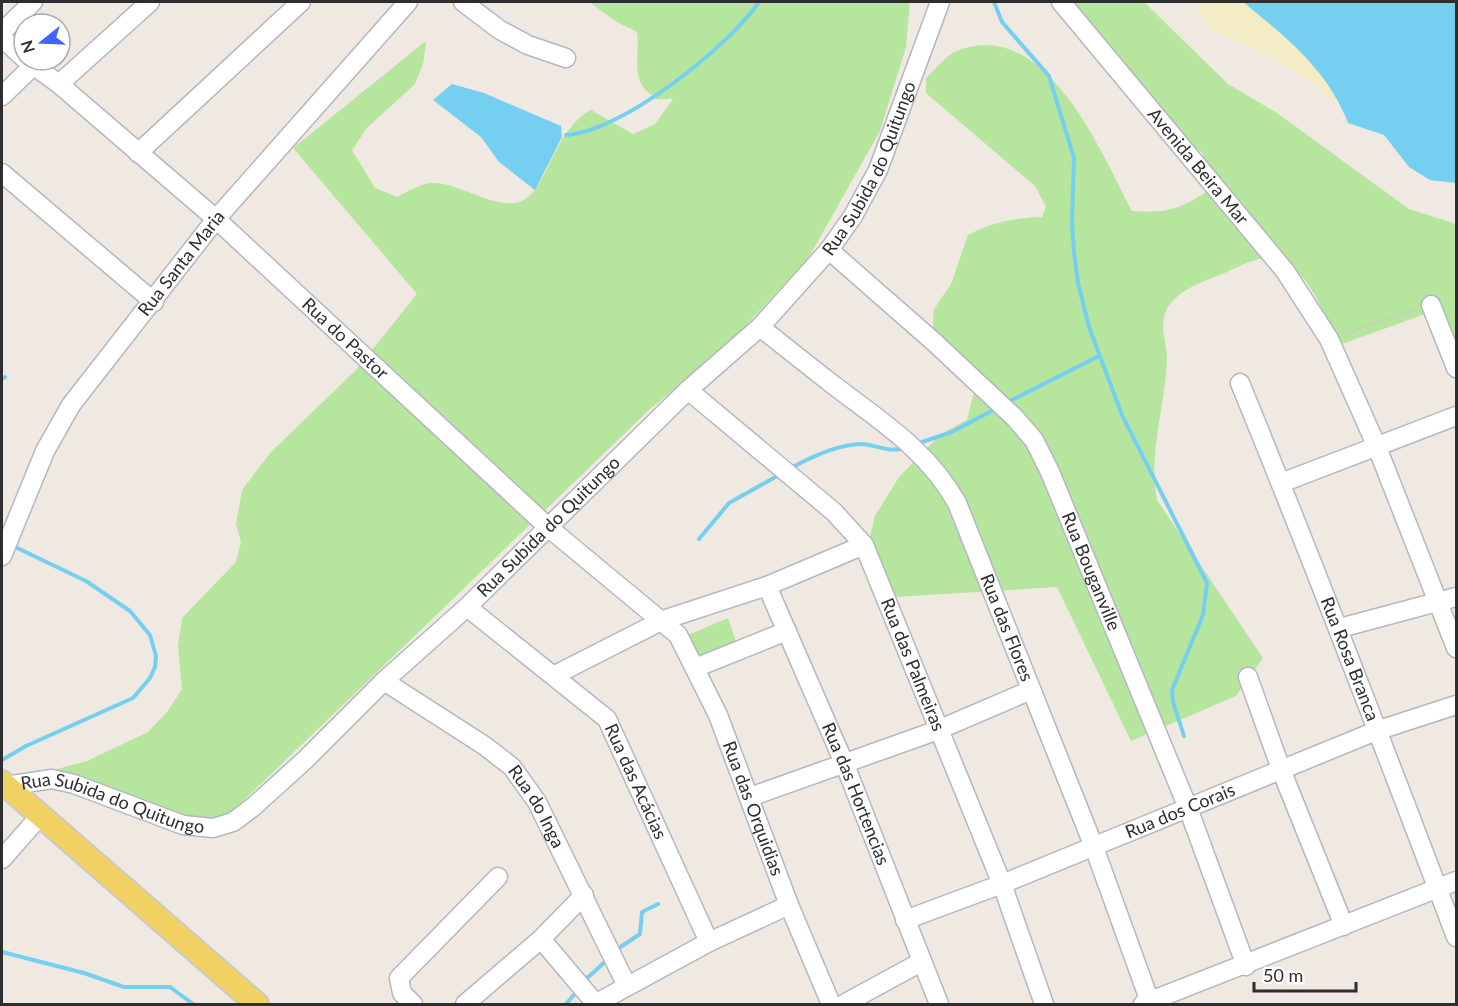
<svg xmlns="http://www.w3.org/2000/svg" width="1458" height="1006" font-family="Lato,sans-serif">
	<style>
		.green { fill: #b6e59e }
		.sand { fill: #f3ecc5 }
		.water { fill: #75cff0 }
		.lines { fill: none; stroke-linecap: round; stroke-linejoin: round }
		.stream { stroke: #75cff0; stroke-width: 4 }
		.minor-casing { stroke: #b4b7c1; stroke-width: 21 }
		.major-casing { stroke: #c9c9c9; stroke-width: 26 }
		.path { stroke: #c9c9c9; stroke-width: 2; stroke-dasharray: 4.5 3; stroke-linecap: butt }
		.minor { stroke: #fff; stroke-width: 18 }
		.major { stroke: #f2d163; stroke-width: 22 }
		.labels { text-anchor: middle; stroke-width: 6; stroke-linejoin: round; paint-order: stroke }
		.street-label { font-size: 18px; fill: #2e2e2e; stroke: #fff }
	</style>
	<rect width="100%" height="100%" fill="#efe9e1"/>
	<path class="green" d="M589 2H910L906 47 880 131 809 257 726 347 649 410 212 831 54 770 87 761 148 732 167 712 182 689 178 646 182 618 236 562 241 542 236 524 242 490 271 452 356 370 417 294 293 148 426 41 423 64 415 84 367 128 352 150 375 188 397 197C406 193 420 183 431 183 457 181 495 210 520 202 546 194 553 130 591 110L633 134 655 124 673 99H656C652 95 644 90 642 85 633 70 640 49 637 32L617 22Z
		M1073 2H1144L1228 84 1277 113 1409 209 1456 224V366L1428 313 1339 345C1323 314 1304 250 1259 259 1245 262 1231 271 1217 276 1199 283 1175 292 1166 311 1159 328 1167 343 1167 360 1165 408 1148 453 1157 500L1263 658 1236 696 1131 741 1057 587 895 597 869 541 875 516 899 477 941 434 967 420 976 384 931 345 934 309 951 284 968 235C992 222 1015 218 1042 217L1046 207 1035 186 926 93V78C935 70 946 55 957 51 1044 15 1101 151 1132 211 1171 214 1185 207 1216 185L1202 153 1162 118Z
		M728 618 737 644 694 663 683 637Z"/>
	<path class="sand" d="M1198 2H1243L1291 41 1322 73 1341 106 1309 80 1258 50 1215 32 1204 23Z"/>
	<path class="water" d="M1243 2H1456V183L1430 180 1409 167 1384 135 1348 123C1328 70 1286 37 1243 2Z
		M452 84 484 93 561 126 562 137 535 190 499 162 481 137 433 100Z"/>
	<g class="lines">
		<path class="stream" d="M994 2 1002 22 1049 76 1074 158 1072 223 1074 252 1078 283 1089 327 1122 415 1207 583 1203 615 1172 690 1173 702 1184 736
			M566 135C622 132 728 47 759 2
			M2 379 5 377
			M1006 403 1099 356
			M916 444 952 432 997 408
			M791 468C811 457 838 444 862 444 877 445 889 453 904 448
			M699 539 729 503 779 475
			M2 760 26 746 133 698 150 678 155 667 156 656 150 635 130 611 86 581 11 545
			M616 950 640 934 642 912 658 904
			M2 952 84 973 124 987H170L193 1004
			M584 981 607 960
			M566 1004 578 990"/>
		<g class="minor-casing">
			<g id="minor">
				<path d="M463 2 500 30 528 45 566 58"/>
				<path id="s1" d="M1061 2 1285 271 1329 339 1377 447 1456 648"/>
				<path d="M2 32 33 2"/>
				<path d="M2 38 24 58"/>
				<path id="s2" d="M26 60 59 84 216 219 549 528 678 635 718 715 789 905 831 1004"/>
				<path d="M59 84 150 2"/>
				<path d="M2 96 33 66"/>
				<path d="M138 153 301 2"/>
				<path d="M2 173 154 302"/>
				<path id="s3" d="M829 250 934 342 1014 417 1034 440 1050 472 1188 808 1246 966"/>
				<path d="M1431 305 1456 368"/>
				<path id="s4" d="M760 327C785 347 810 367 836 387 882 422 928 451 957 503L1094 847 1150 1002"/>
				<path id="s5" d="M1240 383C1315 566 1386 752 1456 937"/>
				<path id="s6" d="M688 390 834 512 864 545 1002 884 1044 1004"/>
				<path d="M1281 483 1456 416"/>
				<path id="s7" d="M2 556 45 451 71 405 216 219 408 2"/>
				<path id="s8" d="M767 586 845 765 939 1004"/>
				<path id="s9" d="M467 607 607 719 709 942"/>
				<path d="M1340 628 1456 597"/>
				<path d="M695 668 787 631"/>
				<path d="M555 675 663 620 767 586 864 545"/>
				<path d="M1248 677 1282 772 1344 926"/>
				<path id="s10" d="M384 681 485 746 512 767 537 802 627 986"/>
				<path id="s11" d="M6 786 52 779 74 784 183 825 213 828 233 822 253 807 305 760 384 681 467 607 688 390 760 327 829 250 853 216 878 170 940 2"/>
				<path d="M750 797 938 730 1031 690"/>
				<path d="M2 859 40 816"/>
				<path id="s12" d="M905 920 1002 884 1376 731 1456 705"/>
				<path d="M541 939 596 1004"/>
				<path d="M413 1004 402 993 399 978 498 877"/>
				<path d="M465 1004 541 939 584 895"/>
				<path d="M595 1004 709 942 789 905"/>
				<path d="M844 1004 921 962"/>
				<path d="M1143 1004 1456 881"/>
			</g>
		</g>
		<g class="major-casing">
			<path id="major" d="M2 782 257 1004"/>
		</g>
		<path class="path" d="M1343 334 1417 310"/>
		<use href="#minor" class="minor"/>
		<use href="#major" class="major"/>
	</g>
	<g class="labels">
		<g class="street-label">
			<text dy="6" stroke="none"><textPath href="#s1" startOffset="214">Avenida Beira Mar</textPath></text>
			<text dy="6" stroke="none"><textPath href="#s11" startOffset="1155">Rua Subida do Quitungo</textPath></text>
			<text dy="6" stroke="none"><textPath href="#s7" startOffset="346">Rua Santa Maria</textPath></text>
			<text dy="6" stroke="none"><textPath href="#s2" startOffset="424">Rua do Pastor</textPath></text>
			<text dy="6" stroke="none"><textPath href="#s11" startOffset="669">Rua Subida do Quitungo</textPath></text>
			<text dy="6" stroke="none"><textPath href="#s3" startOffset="423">Rua Bouganville</textPath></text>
			<text dy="6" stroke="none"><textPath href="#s4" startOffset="400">Rua das Flores</textPath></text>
			<text dy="6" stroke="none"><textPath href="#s5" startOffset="297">Rua Rosa Branca</textPath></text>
			<text dy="6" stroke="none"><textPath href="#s6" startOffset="364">Rua das Palmeiras</textPath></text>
			<text dy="6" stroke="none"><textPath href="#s9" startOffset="248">Rua das Acácias</textPath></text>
			<text dy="6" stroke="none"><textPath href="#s8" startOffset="226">Rua das Hortencias</textPath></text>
			<text dy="6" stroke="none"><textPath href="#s11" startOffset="111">Rua Subida do Quitungo</textPath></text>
			<text dy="6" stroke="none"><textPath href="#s10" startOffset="201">Rua do Inga</textPath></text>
			<text dy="6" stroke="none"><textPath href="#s2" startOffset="1059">Rua das Orquidias</textPath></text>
			<text dy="6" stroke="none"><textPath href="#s12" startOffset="296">Rua dos Corais</textPath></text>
		</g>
	</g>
	<rect width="1458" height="1006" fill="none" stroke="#2e2e2e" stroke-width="6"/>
	<g transform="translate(42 42) rotate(252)"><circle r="28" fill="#ffffff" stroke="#ababab" stroke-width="1.5"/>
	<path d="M0-4.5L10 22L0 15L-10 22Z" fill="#4264fb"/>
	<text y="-9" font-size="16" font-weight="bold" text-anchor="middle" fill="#2e2e2e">N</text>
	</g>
	<path d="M1254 982v9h102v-9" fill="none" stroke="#2e2e2e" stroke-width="3"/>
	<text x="1263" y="982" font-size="18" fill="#2e2e2e" stroke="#ffffff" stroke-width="4.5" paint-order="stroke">50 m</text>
</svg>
